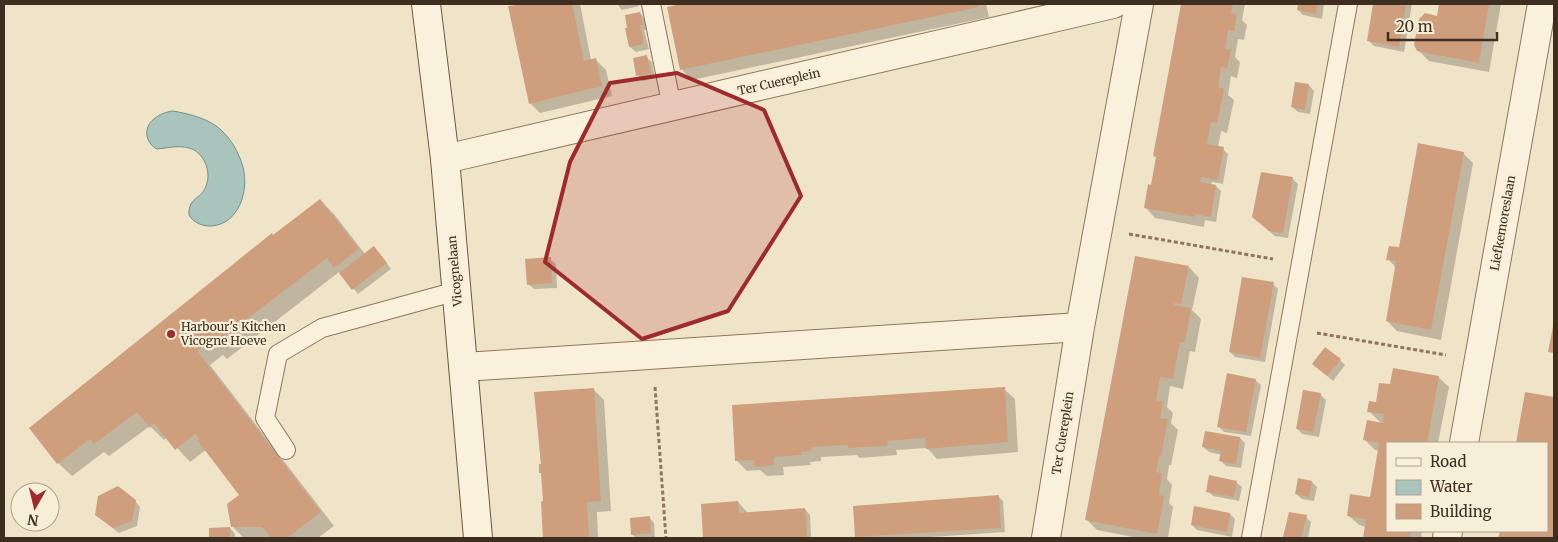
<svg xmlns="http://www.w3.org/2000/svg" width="1558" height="542" font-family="Merriweather,serif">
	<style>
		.water { fill: #a9c4bc; stroke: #6f938a }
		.shadow { fill: #0003 }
		.building { fill: #cf9f7d }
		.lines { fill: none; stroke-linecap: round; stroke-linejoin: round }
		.lane-casing { stroke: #8d765c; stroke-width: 20 }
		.street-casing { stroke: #8d765c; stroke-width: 30 }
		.secondary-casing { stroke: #6f573f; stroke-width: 30 }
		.path { stroke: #8d765c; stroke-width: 3; stroke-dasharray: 4 2.5; stroke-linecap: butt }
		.lane { stroke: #faf1dc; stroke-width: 18 }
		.street { stroke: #faf1dc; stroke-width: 28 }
		.secondary { stroke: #faf1dc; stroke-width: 28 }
		.marked { fill: #9e2a2b; fill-opacity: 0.2; stroke: #9e2a2b; stroke-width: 4; stroke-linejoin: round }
		.poi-dot { fill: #9e2a2b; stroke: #f7eed8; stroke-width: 2 }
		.labels { text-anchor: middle; stroke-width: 4.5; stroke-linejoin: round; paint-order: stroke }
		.street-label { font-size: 12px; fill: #3d2e20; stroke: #f7eed8 }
		.poi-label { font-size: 12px; fill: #3d2e20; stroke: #f7eed8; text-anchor: start }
	</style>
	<rect width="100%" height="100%" fill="#f0e4c8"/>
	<path class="water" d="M173 111C190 114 211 119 223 132 233 141 242 159 244 172 248 196 236 227 208 226 200 225 193 222 189 215 188 197 201 200 206 186 212 172 204 152 189 148 179 145 167 148 157 149 145 143 143 127 154 119 160 114 166 112 173 111Z"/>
	<path class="shadow" d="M517 4H583H580L591 60 595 59 606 70 612 96 540 113 530 103Z
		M617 4H638L639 6 622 10Z
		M687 4H986L989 17 692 80 682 70 669 8Z
		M1182 4H1245L1242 20 1247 25 1244 40 1238 39 1235 57 1240 62 1237 78 1231 76 1228 95 1234 100 1227 133 1221 131 1218 148 1223 149 1228 154 1223 184 1212 182 1211 185 1216 186 1221 191 1216 222 1205 220 1204 227 1155 218 1145 207 1152 186 1157 158 1154 155Z
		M1299 4H1324L1322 19 1303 15 1298 10Z
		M1375 4H1412L1404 52 1374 46 1368 40Z
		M1441 4H1501L1489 72 1429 61 1418 50 1438 17Z
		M640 13 645 19 647 30H644L649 49 636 52 630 47Z
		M646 57 652 62 655 78 643 81 637 75Z
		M1309 85 1314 91 1310 114 1298 112 1292 107Z
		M1463 153 1473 163 1441 340 1397 331 1387 321 1396 268 1388 259 1400 249Z
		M1293 179 1298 184 1288 238 1275 236 1259 222Z
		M320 200 334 214 365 254 379 253 391 269 358 294 339 272 227 359 223 355 210 365 334 526 318 538H244L232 526 240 495 206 450 190 462 167 437 164 440 150 426 109 456 104 452 72 476 58 463 274 237Z
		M550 259 556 264 557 288 534 289 528 284Z
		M1189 267 1199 278 1192 310 1201 319 1195 352 1190 351 1183 389 1170 386 1167 407 1173 413 1171 423 1178 430 1171 465H1169L1167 479 1172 485 1169 503 1173 507 1168 538H1138L1097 530 1087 520Z
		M1273 284 1278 289 1265 362 1235 357 1230 352Z
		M1340 360 1345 365 1333 381 1313 364Z
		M1438 377 1449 387 1438 443H1387V531H1422L1421 538H1364L1366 527 1359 525 1348 515 1371 499 1379 451 1375 450 1365 440 1382 424 1369 411 1391 386Z
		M1255 380 1261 385 1251 436 1224 432 1219 427Z
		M1004 389 1015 399 1018 452 937 459 927 448 896 450 897 455 860 458 857 455 821 457V461L810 462 811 465 783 467 784 475 767 476 760 470 747 471 737 461 733 406Z
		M594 390 604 400 611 511 597 512 598 538H545L542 503 544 502 535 393Z
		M1526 393 1554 398V538H1500L1501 531H1547V443H1517Z
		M1320 394 1326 400 1319 437 1302 434 1297 428Z
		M1206 433 1240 438 1245 443 1241 468 1226 466 1221 461 1222 455 1209 452 1203 447Z
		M1236 482 1242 487 1239 501 1213 496 1208 491Z
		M1312 482 1317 487 1314 501 1302 499 1296 494Z
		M998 496 1003 501 1005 532 917 538H858L857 537Z
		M135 501 140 507 137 526 119 533 96 515Z
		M738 502 748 513 805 509 810 515 811 538H704L702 505Z
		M1230 514 1235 519 1232 537 1197 530 1192 525Z
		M649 517 654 523 655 538H636L632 534Z
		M1306 517 1311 522 1308 538H1287L1285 536Z
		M230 528 235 534V538H210V529Z"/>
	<path class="building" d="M516 4H572L584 61 596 58 602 86 529 104 508 6 516 5Z
		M681 4H978L979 7 680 70 667 7Z
		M1181 4H1233L1231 13 1237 14 1234 31 1228 30 1225 49 1231 50 1227 68 1221 67 1218 87 1224 89 1217 123 1211 122 1207 144 1224 147 1218 180 1201 177 1200 182 1216 185 1211 217 1195 214 1194 217 1144 208 1148 184 1151 185 1156 157 1153 156Z
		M1298 4H1318L1316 14 1297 10Z
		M1373 4H1406L1399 47 1367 41Z
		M1439 4H1489L1479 63 1417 51 1414 45 1419 19 1425 13 1437 16Z
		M640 12 643 25H640L644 44 629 47 625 28H627L625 15Z
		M647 55 651 73 636 76 633 58Z
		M1295 82 1309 84 1305 110 1291 107Z
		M1418 143 1464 152 1431 330 1386 321 1396 261 1386 260 1389 246 1399 247Z
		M1261 172 1293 177 1283 233 1269 231 1252 217Z
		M320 199 359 249 334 268 327 258 212 346 209 342 197 351 321 512 287 538H271L262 527H231L227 504 239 495 197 440 199 439 195 434 175 450 154 423 150 428 137 412 94 444 90 439 57 464 29 428 272 233 273 235Z
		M374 246 387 263 352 290 339 273Z
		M1135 256 1189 266 1181 304 1175 303 1174 305 1191 308 1185 342H1180L1173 379 1160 377 1156 401 1163 402 1160 418 1168 419 1161 456H1159L1156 472 1162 473 1159 495 1164 496 1157 534 1085 520Z
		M551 257 552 283 527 285 525 259Z
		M1242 277 1274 282 1260 358 1229 352Z
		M1553 326 1554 327V353L1548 352Z
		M1325 347 1341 359 1327 376 1312 364Z
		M1393 368 1439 376 1427 443H1387V531H1411L1410 538H1363L1366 519 1347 516 1350 494 1370 497 1379 443 1363 440 1367 420 1383 423 1384 414 1367 412 1369 401 1376 402 1379 383 1390 384Z
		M1227 373 1256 379 1246 432 1217 427Z
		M1005 387 1008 442 926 449 925 438 887 441 888 446 848 448V445L811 447V451L801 452V455L774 457V465L755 467 754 460 735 461 732 405Z
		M594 388 601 501 587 502 589 538H543L541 502 543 501 541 473H539V464H541L534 392Z
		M1303 390 1321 393 1313 432 1296 429Z
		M1525 392 1554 397V538H1498L1500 531H1547V443H1516Z
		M1205 431 1240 437 1236 464 1219 461 1221 451 1202 447Z
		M1209 475 1237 481 1234 497 1206 492Z
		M1298 478 1312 481 1309 497 1295 494Z
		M118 486 136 500 132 521 113 528 95 515 98 496Z
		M999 495 1001 528 855 537 853 506Z
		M738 501 739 513 805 508 807 538H703L701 504Z
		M1194 506 1230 513 1227 532 1191 525Z
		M1289 512 1307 515 1301 538 1283 537Z
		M650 516 651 533 631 535 630 518Z
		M230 527V538H209V528Z"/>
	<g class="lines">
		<g class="lane-casing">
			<path id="lane" d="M651 4 672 107
				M286 450 265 418 278 354 322 328 457 291
				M1251 538 1348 4"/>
		</g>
		<g class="street-casing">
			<path id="street" d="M445 159 1113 4
				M1080 327 1139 4
				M464 367 1080 327 1046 538
				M1464 443 1542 4
				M1447 538 1448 531"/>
		</g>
		<g class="secondary-casing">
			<path id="secondary" d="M426 4 445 159 478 538"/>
		</g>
		<path class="path" d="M1129 234 1273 259
			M1317 333 1446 355
			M655 387 666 538"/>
		<use href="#lane" class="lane"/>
		<use href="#street" class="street"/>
		<use href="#secondary" class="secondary"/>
	</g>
	<path class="marked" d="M677 73 764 110 801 196 728 311 642 339 545 262 570 162 610 83Z"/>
	<circle class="poi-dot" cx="171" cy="334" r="5"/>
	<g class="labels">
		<g class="street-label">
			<text transform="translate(779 82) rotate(-13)" y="4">Ter Cuereplein</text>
			<text transform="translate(1503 223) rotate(-80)" y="4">Liefkemoreslaan</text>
			<text transform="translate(455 271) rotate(-95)" y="4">Vicognelaan</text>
			<text transform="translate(1063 433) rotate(-81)" y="4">Ter Cuereplein</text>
		</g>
		<g class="poi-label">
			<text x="181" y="331">Harbour's Kitchen<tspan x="181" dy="14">Vicogne Hoeve</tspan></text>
		</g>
	</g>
	<rect width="1558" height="542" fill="none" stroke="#3d2e20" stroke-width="10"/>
	<rect x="1386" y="442" width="162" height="90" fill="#f7eed8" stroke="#ada18e"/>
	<rect x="1396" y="458" width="25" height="8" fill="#faf1dc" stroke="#ada18e"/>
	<text x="1430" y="467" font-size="15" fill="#3d2e20">Road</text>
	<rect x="1396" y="480" width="25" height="15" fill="#a9c4bc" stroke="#ada18e"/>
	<text x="1430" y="492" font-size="15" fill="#3d2e20">Water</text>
	<rect x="1396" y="504" width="25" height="15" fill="#cf9f7d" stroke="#ada18e"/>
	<text x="1430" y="517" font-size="15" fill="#3d2e20">Building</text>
	<g transform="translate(35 507) rotate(188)"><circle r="24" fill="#f7eed8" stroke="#ada18e"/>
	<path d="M0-4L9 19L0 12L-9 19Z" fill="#9e2a2b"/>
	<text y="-8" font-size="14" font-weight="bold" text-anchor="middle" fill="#3d2e20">N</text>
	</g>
	<path d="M1388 32v8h109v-8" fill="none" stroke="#3d2e20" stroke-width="2.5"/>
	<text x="1396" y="32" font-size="15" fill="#3d2e20" stroke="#f7eed8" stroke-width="4" paint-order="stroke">20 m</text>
</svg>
